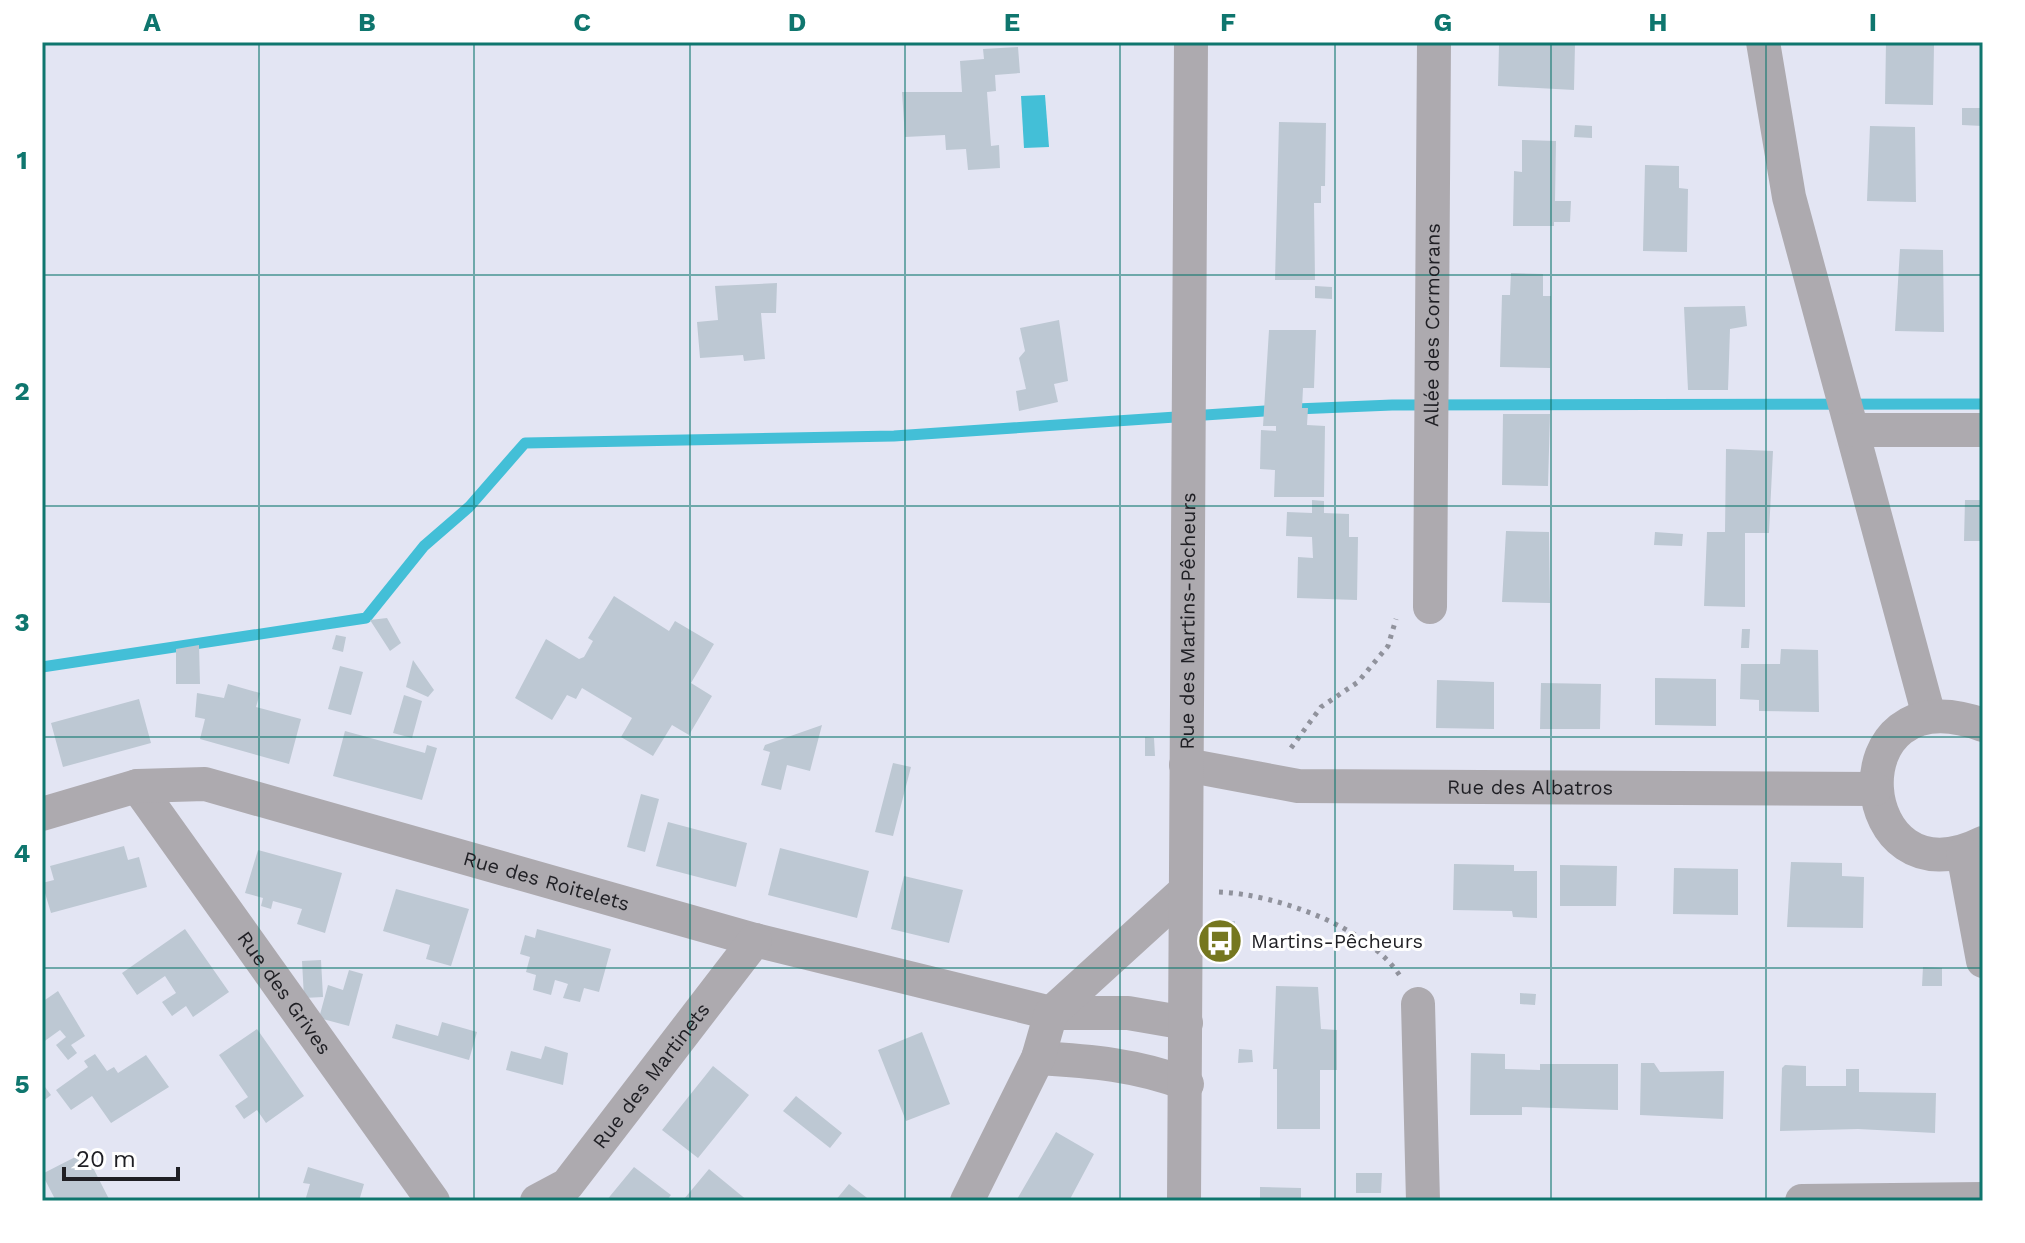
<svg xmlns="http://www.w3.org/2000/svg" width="2025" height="1243" font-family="'Work Sans',sans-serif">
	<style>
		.water { fill: #43bfd7 }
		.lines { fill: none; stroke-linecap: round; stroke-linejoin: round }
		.stream { stroke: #43bfd7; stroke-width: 11 }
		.building { fill: #bdc8d3 }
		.path { stroke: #90929c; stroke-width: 5; stroke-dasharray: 4 6; stroke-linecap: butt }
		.street { stroke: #adaaaf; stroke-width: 34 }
		.grid { fill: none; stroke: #0f766e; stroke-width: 2; stroke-opacity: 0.55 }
		.labels { text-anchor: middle; stroke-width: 6; stroke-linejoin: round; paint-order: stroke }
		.street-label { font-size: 20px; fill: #1f1f24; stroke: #fff }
		.poi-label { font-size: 20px; fill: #1f1f24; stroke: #fff; text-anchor: start }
		.neatline { fill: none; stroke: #0f766e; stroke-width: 3 }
		.grid-label { font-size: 26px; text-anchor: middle; font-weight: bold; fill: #0f766e }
	</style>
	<rect width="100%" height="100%" fill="#e3e5f3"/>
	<path class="water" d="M1045 95 1049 147 1024 148 1021 96Z"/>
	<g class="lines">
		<path class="stream" d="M1296 409 1392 405 1983 404
			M42 667 366 618 424 546 469 507 525 443 894 436 1279 410"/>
	</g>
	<path class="building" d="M1886 42H1955V45H1934L1933 105 1885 104Z
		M1517 43 1575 44 1574 90 1498 86 1499 45Z
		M1018 47 1020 73 995 75 996 91 987 92 991 146 999 145 1000 168 968 170 966 149 946 150 945 135 905 137 902 92H962L960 61 984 59 983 49Z
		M1962 108H1983V126L1962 125Z
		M1279 122 1326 123 1325 186H1321V203H1314L1315 280H1275Z
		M1575 125 1592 126V138L1574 137Z
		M1870 126 1915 127 1916 202 1867 201Z
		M1522 140 1556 141 1555 201H1571L1570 222H1554V226H1513L1514 171 1522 172Z
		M1645 165 1679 166V188L1688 189 1687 252 1643 251Z
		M1900 249 1943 250 1944 332 1895 331Z
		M1511 273 1543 274V296H1551L1550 368 1500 367 1502 295H1510Z
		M777 283 776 313H761L765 359 744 361 743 355 700 358 697 322 718 320 715 286Z
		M1315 286 1332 287V299L1315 298Z
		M1745 306 1747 326 1730 329 1728 390H1688L1684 307Z
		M1059 320 1068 381 1054 384 1058 402 1019 411 1016 391 1026 389 1019 358 1025 351 1020 328Z
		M1269 330H1316L1314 388H1303L1302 408H1308L1307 425 1325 426 1324 497H1274L1275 470 1260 469 1261 430 1276 431V426H1263Z
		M1503 414H1550L1548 486 1502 485Z
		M1726 449 1773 451 1769 533H1745V607L1704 606 1707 532H1725Z
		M1312 500 1324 501V513L1349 514V537H1358L1357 600 1297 598 1298 557 1313 558 1312 537 1286 536 1287 512 1312 513Z
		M1965 500H1983V541H1964Z
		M1506 531 1549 532 1550 603 1502 602Z
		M1655 532 1683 534 1682 546 1654 545Z
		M614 596 669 631 675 621 714 644 691 683 712 696 689 735 672 725 653 756 621 737 632 718 582 688 576 699 567 695 552 720 515 698 546 639 579 659 584 657 593 641 588 638Z
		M387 618 401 643 390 651 370 620Z
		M1742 629H1750L1749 648H1741Z
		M336 635 346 637 343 652 332 649Z
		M199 645 200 684H176V649Z
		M1781 649 1818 650 1819 712 1759 711V700L1740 699 1741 664H1780Z
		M413 660 434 690 428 697 406 687Z
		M340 666 363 672 351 715 328 709Z
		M1655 678 1716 679V726L1655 725Z
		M1437 680 1494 682V729L1436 728Z
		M1541 683 1601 684 1600 729H1540Z
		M228 684 260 693 256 707 301 719 289 764 200 739 205 719 195 717 197 693 224 698Z
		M404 695 422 701 412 738 393 733Z
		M139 699 151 743 63 767 51 723Z
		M822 725 810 771 787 765 781 790 761 785 770 752 763 750 765 745Z
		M345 731 425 753 427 745 437 748 422 800 333 776Z
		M1145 737 1154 738 1155 756H1145Z
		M893 763 911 767 893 836 875 832Z
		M641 794 659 799 645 852 627 847Z
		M668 822 747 843 736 887 656 866Z
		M124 846 128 860 139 857 147 887 51 913 42 883 54 880 50 866Z
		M780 848 869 871 857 918 768 895Z
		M258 850 342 873 325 933 297 924 302 909 273 901 271 909 261 906 263 898 245 893Z
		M1791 862 1842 863V876L1864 877 1863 928 1787 927Z
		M1454 864 1514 865V871H1537V918L1513 917 1512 911 1453 910Z
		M1560 865 1617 866 1616 906H1560Z
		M1674 868 1738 869V915L1673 914Z
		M904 876 963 890 949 943 891 929Z
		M396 889 469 909 451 966 426 959 430 945 383 931Z
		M1225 921H1235V933H1225Z
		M185 929 229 992 193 1017 186 1006 172 1016 162 1002 176 993 165 976 137 995 122 973Z
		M537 929 611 949 599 992 584 988 580 1002 563 998 568 984 562 982 555 980 551 995 533 990 536 975 526 972 530 957 520 954 525 935 535 938Z
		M321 960 323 997 304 998 302 961Z
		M1923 967 1942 968V986H1922Z
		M349 970 363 974 349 1026 319 1018 328 985 343 990Z
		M1276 986 1318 987 1321 1029 1337 1030V1070H1320V1129H1277V1069H1273Z
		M58 991 85 1036 71 1045 77 1053 68 1060 56 1045 66 1037 60 1030 42 1043V1002Z
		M1520 993 1536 994 1535 1005 1520 1004Z
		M442 1022 477 1032 469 1060 392 1038 396 1024 438 1036Z
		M257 1029 304 1096 266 1123 257 1110 244 1119 235 1106 248 1097 219 1055Z
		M922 1032 950 1104 906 1121 878 1050Z
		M545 1046 568 1053 563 1085 506 1070 511 1051 541 1059Z
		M1239 1049 1252 1050 1253 1062 1238 1063Z
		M1471 1053 1505 1054V1069L1540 1070V1064H1618V1110L1522 1107V1115H1470Z
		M95 1054 107 1071 114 1067 118 1073 146 1055 169 1087 111 1123 92 1096 71 1110 56 1090 88 1067 84 1061Z
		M1641 1063H1654L1660 1072 1724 1071 1723 1119 1640 1115Z
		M1785 1065 1806 1066V1086H1846V1069H1859V1092L1936 1093 1935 1133 1858 1129 1780 1131 1782 1068Z
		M713 1066 749 1095 698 1158 662 1130Z
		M42 1083 51 1095 42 1102Z
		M796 1096 842 1133 830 1148 783 1111Z
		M1056 1132 1094 1154 1069 1201H1016Z
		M85 1152 110 1201H56L42 1174Z
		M308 1167 364 1184 359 1201H305L310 1184 303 1183Z
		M634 1167 671 1195 666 1201H606Z
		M709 1169 748 1201 684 1199Z
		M1356 1173H1382L1381 1193H1356Z
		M849 1184 871 1201H835Z
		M1260 1187 1301 1188V1201H1260Z"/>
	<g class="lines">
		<path class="path" d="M1291 748 1321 707 1358 682 1388 646 1396 619
			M1219 892C1275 894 1369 927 1400 976"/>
		<g class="street">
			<path d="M1763 42 1789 197 1929 716"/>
			<path d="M1853 430H1983"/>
			<path id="s1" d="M1430 607 1434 42"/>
			<path d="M1983 725C1832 669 1851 909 1983 843"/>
			<path id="s2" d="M1186 765 1298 786 1875 789"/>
			<path id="s3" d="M137 786 433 1201"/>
			<path id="s4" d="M42 814 137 786 205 784 755 940 1051 1013H1128L1186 1023"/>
			<path d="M1963 853 1983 961"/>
			<path d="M1418 1004 1423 1201"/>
			<path d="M1038 1058C1090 1061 1138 1065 1187 1084"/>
			<path id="s5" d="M537 1201 567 1185 755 940"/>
			<path d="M967 1201 1038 1058 1051 1013 1185 891"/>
			<path id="s6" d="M1184 1201 1191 42"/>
			<path d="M1802 1201 1983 1199"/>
		</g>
	</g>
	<path class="grid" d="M259 42V1201M474 42V1201M690 42V1201M905 42V1201M1120 42V1201M1335 42V1201M1551 42V1201M1766 42V1201M42 275H1983M42 506H1983M42 737H1983M42 968H1983"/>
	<defs>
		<g id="bus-disc" transform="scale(2.3)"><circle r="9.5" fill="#75771f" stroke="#fff"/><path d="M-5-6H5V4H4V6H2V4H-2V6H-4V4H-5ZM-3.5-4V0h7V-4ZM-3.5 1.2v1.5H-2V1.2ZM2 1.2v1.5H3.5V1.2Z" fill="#fff"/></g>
	</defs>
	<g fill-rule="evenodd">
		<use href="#bus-disc" x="1220" y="941"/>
	</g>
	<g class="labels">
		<g class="street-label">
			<text dy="7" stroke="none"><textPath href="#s1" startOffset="282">Allée des Cormorans</textPath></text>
			<text dy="7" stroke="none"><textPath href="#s6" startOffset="580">Rue des Martins-Pêcheurs</textPath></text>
			<text dy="7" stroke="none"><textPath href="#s2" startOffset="346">Rue des Albatros</textPath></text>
			<text dy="7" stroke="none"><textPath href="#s4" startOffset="522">Rue des Roitelets</textPath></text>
			<text dy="7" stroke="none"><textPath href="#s3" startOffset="254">Rue des Grives</textPath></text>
			<text dy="7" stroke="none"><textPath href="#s5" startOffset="172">Rue des Martinets</textPath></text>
		</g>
		<g class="poi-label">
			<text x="1251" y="948">Martins-Pêcheurs</text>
		</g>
	</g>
	<rect width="2025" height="1243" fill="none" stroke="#ffffff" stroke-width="88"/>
	<path d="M64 1167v12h114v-12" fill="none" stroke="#1f1f24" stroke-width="4"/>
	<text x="76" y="1167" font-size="24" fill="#1f1f24" stroke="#ffffff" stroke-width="6" paint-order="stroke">20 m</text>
	<rect x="44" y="44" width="1937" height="1155" class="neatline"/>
	<g class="grid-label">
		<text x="152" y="31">A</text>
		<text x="367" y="31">B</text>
		<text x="582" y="31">C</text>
		<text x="797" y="31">D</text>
		<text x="1012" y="31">E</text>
		<text x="1228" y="31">F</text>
		<text x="1443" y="31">G</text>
		<text x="1658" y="31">H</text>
		<text x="1873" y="31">I</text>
		<text x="22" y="169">1</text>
		<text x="22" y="400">2</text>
		<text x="22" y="631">3</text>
		<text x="22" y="862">4</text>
		<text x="22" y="1093">5</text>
	</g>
</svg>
